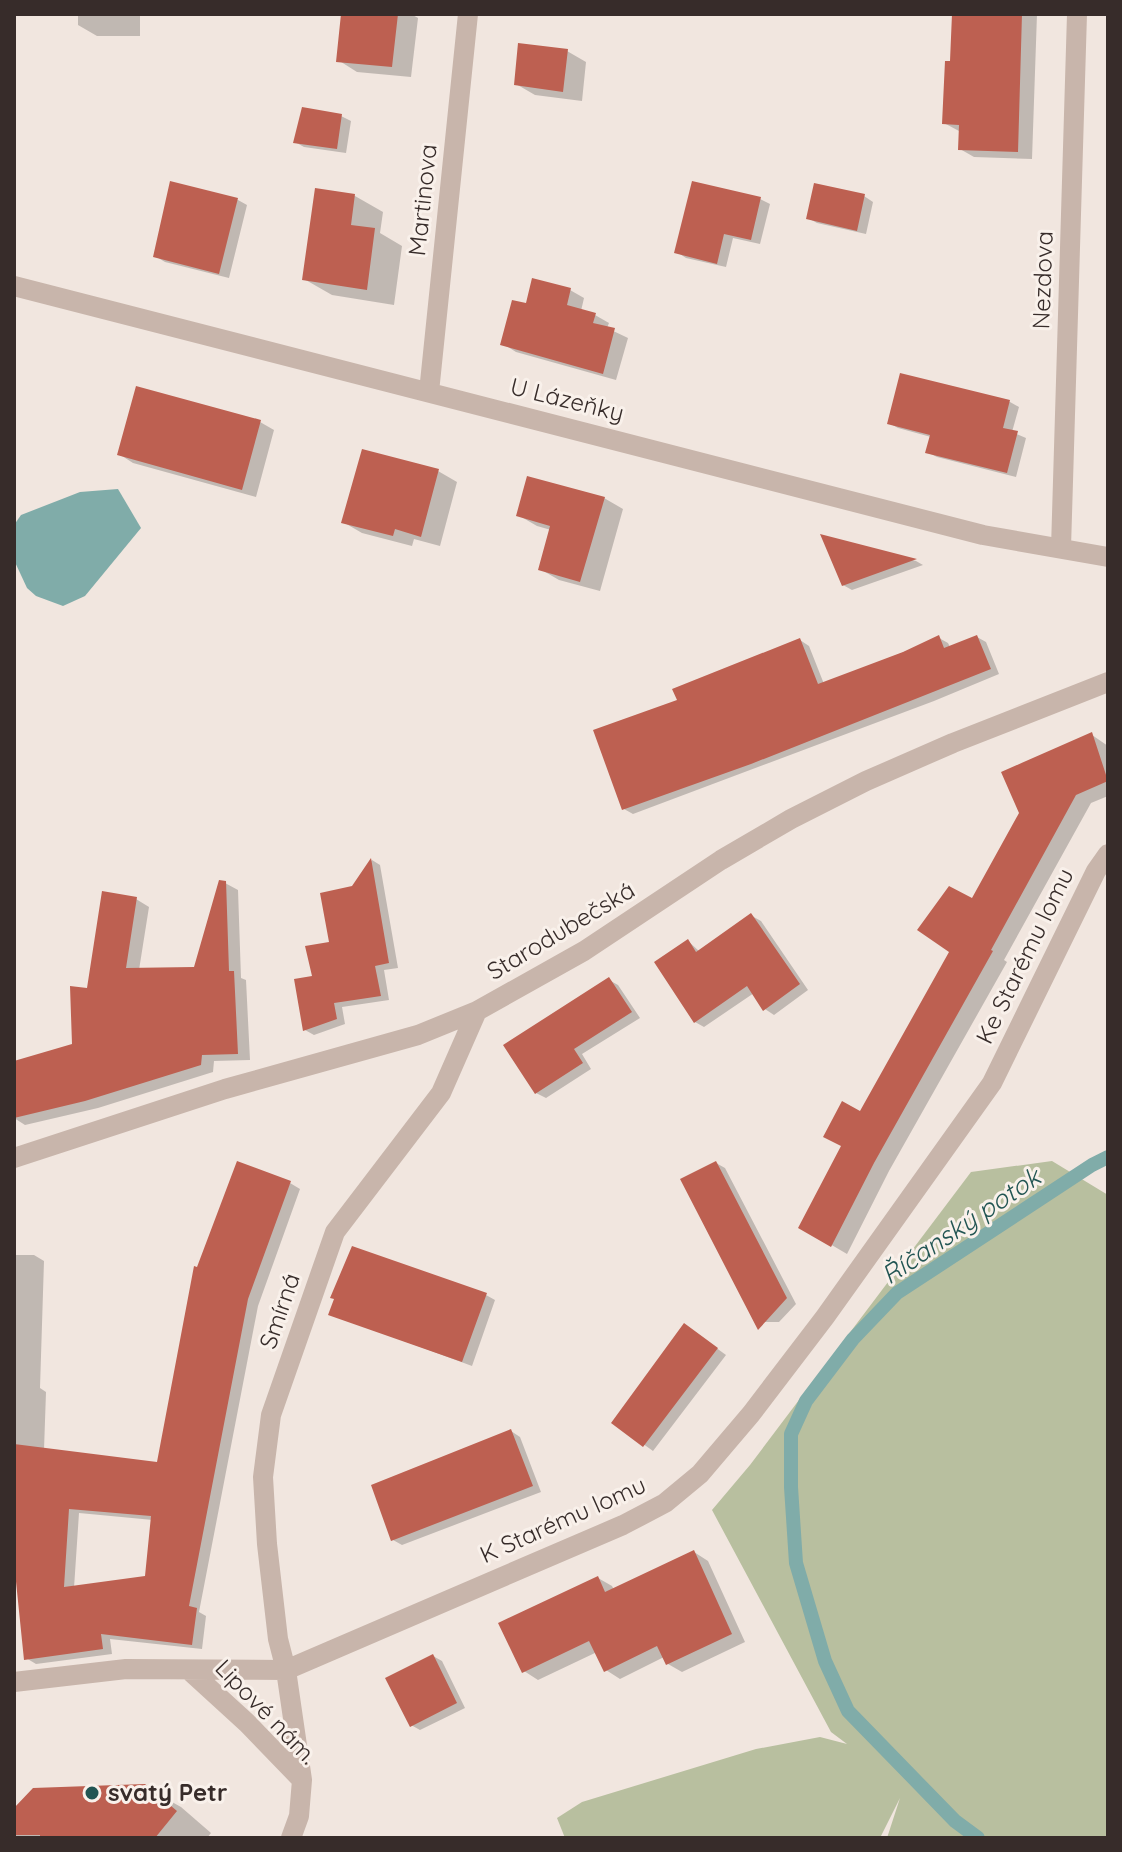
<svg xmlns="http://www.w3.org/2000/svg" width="1122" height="1852" font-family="Quicksand,sans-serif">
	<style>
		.green { fill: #b8bf9f }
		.water { fill: #80aca9 }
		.shadow { fill: #0003; fill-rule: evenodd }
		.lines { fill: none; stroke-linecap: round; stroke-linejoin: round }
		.stream { stroke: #80aca9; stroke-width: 14 }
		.building { fill: #bd6051; fill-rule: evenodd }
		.minor { stroke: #c8b5ab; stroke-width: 20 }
		.poi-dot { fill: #225553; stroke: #f9f1eb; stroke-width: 3 }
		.labels { text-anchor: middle; stroke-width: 6; stroke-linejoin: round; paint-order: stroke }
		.street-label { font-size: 24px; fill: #372c2a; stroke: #f9f1eb }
		.poi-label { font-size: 24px; font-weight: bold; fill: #372c2a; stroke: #f9f1eb; text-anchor: start }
		.water-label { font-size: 26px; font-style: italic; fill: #225553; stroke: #f9f1eb }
	</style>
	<rect width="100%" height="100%" fill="#f1e6df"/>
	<path class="green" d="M1052 1161 1108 1195V1838H887L900 1798 880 1838H565L557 1818 582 1802 756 1749 820 1737 847 1744 831 1732 712 1510 750 1465 971 1172Z"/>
	<path class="water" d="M118 489 141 528 85 596 63 606 36 596 27 588 14 560V525L21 515 80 492Z"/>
	<path class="shadow" d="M78 14H140V36H97L78 25Z
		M343 14H411L418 18 411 77 357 72 338 60Z
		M954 14H1037L1032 159 974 157 960 149 959 131 944 123 952 63Z
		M567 51 586 62 582 101 535 95 516 84Z
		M341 116 351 121 346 153 304 147 295 142Z
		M171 183 238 200 247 205 229 278 165 262 155 256Z
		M317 191 355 196 383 212 380 233 402 246 394 305 332 295 304 279Z
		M864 196 873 202 866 234 817 223 808 218Z
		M760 199 770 204 760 244 733 238 726 267 686 258 677 252Z
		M570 290 584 298 581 311 595 315 609 323 607 328 628 338 616 380 516 352 503 344 527 305Z
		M901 375 1010 402 1019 407 1012 432 1026 438 1016 477 937 457 927 452 931 437 898 428 889 423Z
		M260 422 274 430 256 497 133 463 119 454Z
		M438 471 457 482 440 546 414 539 412 546 362 533 343 522Z
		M604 498 623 509 600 591 559 580 540 569 551 530 537 526 518 515Z
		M823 537 916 561 923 565 852 590 843 585Z
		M977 637 986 642 999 674 934 701 633 814 624 809 679 702 800 640 809 646 824 684 939 638 948 643 950 647Z
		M1092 735 1108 746V796L1091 803 1004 960 1007 962 889 1171 847 1254 801 1227 952 951 973 901 1021 813Z
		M372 860 380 865 398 968 384 970 389 1000 342 1007 345 1024 314 1035 305 1030 314 977 331 944 353 888Z
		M225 883 238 890 241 978 246 980 250 1060 214 1061 213 1072 98 1108 25 1125 14 1118V1063L74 1046 88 990 136 899 149 907 139 970 196 969Z
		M752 916 761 921 808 990 774 1015 765 1009 754 993 704 1027 695 1022 688 941 700 952Z
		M609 980 618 985 640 1018 582 1054 591 1069 546 1098 536 1093Z
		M716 1163 725 1168 796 1304 779 1322H763Z
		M290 1183 300 1189 258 1306 199 1612 206 1616 202 1649 110 1639 112 1654 36 1664 26 1658 14 1549V1255H34L44 1261 40 1388 46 1392 44 1450 158 1465ZM79 1513 153 1520 146 1577 74 1588Z
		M486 1295 495 1300 472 1366 331 1314Z
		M693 1331 726 1355 653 1451 614 1423Z
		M511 1431 520 1437 541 1492 402 1545 393 1540Z
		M694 1552 708 1561 745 1642 682 1672 668 1664 664 1657 620 1679 606 1670 597 1652 538 1680 524 1671 598 1578 612 1586 614 1590Z
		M433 1656 442 1661 465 1708 420 1730 411 1725Z
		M145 1787 181 1807 211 1833 207 1838 14 1836V1810Z"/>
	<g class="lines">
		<path class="stream" d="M978 1838 955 1821 848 1711 825 1661 796 1563 791 1487V1434L806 1401 853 1339 897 1293 1092 1165 1108 1157"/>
	</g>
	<path class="building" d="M341 14H398L392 67 336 62Z
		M952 14H1022L1018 152 958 150 959 125 942 124 945 61H950Z
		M518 43 568 49 563 92 514 85Z
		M302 107 342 114 337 149 293 143Z
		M170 181 238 198 219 274 153 257Z
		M692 181 761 197 751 240 724 234 717 264 674 253Z
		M814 183 865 194 857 231 806 219Z
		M315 188 355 194 351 225 375 228 367 290 302 280Z
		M532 278 571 288 567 305 596 313 593 323 615 328 603 374 500 345 512 300 526 303Z
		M900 373 1010 400 1003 428 1018 431 1007 473 925 453 930 435 887 424Z
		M136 386 261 420 242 490 117 455Z
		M362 449 439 469 421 537 395 529 393 536 341 523Z
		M527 476 605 497 580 582 538 570 550 526 516 516Z
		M820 534 917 559 842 586Z
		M939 635 944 648 977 635 991 669 751 764 622 810 593 730 677 700 672 689 800 638 818 684 903 652Z
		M1092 732 1108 781 1076 795 991 950 993 951 874 1163 831 1247 798 1228 841 1146 823 1137 842 1101 860 1111 949 952 917 930 949 886 972 898 1019 813 1001 772Z
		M371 858 389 963 375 966 381 996 334 1003 337 1019 303 1031 294 979 312 976 305 946 329 942 320 893 352 886Z
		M219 880 226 881 229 971H234L238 1054 202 1055 201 1065 85 1101 14 1118V1061L72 1044 70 986 87 988 102 891 137 897 126 968 194 967Z
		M751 913 800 984 763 1011 747 986 694 1023 654 962 688 939 696 952Z
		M609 977 632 1012 574 1049 583 1063 535 1094 503 1045Z
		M237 1161 291 1181 248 1299 189 1606 197 1608 192 1645 101 1634 103 1649 24 1660 14 1562V1444L157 1462 194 1266 197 1267ZM69 1509 151 1516 145 1576 64 1587Z
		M716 1161 787 1298 758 1330 680 1179Z
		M352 1246 487 1293 462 1362 328 1315 334 1299 330 1298Z
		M684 1323 718 1348 643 1447 611 1423Z
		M511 1429 533 1486 391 1541 371 1485Z
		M694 1550 732 1634 666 1665 657 1646 604 1672 589 1641 522 1673 498 1623 598 1576 605 1592Z
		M433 1654 457 1703 410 1727 385 1678Z
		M145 1784 177 1811 155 1838H40V1835H14V1808L33 1788Z"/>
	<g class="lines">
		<path class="minor" d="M14 286 983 535 1108 557
			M429 392 468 14
			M1061 548 1077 14
			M14 1158 225 1089 418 1035 477 1011 584 951 721 860 791 819 866 781 953 743 1108 682
			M189 1670 247 1723 302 1780 299 1816 291 1838
			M14 1682 126 1669 286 1670 623 1525 665 1503 700 1474 751 1414 825 1317 992 1083 1096 871 1108 854
			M302 1780 286 1670 278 1639 267 1544 263 1477 271 1415 335 1232 441 1093 477 1011"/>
	</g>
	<circle class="poi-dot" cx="92" cy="1793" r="8"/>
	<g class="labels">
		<g class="street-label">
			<text transform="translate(423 200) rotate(-84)" y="8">Martinova</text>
			<text transform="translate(1043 280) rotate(-88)" y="8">Nezdova</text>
			<text transform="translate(567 400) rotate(14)" y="8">U Lázeňky</text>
			<text transform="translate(561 931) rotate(-31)" y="8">Starodubečská</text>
			<text transform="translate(1025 956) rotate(-64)" y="8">Ke Starému lomu</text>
			<text transform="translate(280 1311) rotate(-71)" y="8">Smírná</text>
			<text transform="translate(563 1520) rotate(-24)" y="8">K Starému lomu</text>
			<text transform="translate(266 1712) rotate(46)" y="8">Lipové nám.</text>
		</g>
		<g class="poi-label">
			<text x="108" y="1801">svatý Petr</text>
		</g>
		<g class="water-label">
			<text transform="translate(961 1226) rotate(-34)" y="9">Říčanský potok</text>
		</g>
	</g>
	<rect width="1122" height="1852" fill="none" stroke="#372c2a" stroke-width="32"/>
</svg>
